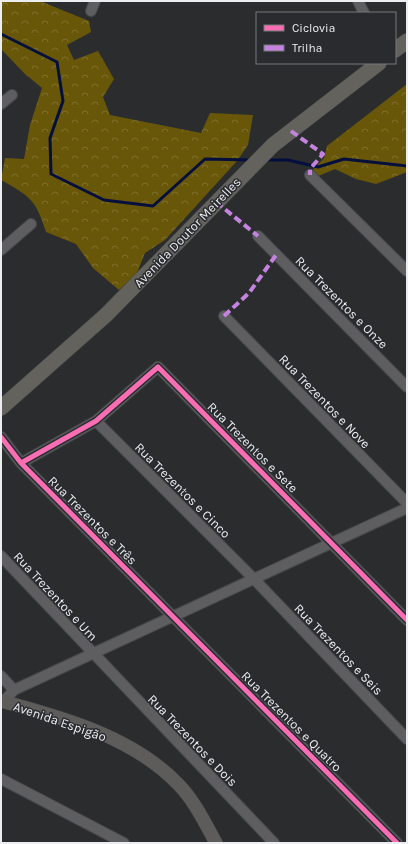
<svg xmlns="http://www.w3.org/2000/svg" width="408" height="844" font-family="Karla,sans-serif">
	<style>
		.forest { fill: url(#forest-crowns) }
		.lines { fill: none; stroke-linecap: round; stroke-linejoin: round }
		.stream { stroke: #040f3d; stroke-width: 3 }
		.street-casing { stroke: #46484a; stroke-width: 12 }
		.secondary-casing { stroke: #46484a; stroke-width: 14 }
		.primary-casing { stroke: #46484a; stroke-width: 16 }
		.street { stroke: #5e5e61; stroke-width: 10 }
		.secondary { stroke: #5d5c5a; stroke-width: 13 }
		.primary { stroke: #63625c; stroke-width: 15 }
		.quiet { stroke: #c483df; stroke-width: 4; stroke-dasharray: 8 4; stroke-linecap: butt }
		.cycleway-casing { stroke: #292b2f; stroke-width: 8 }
		.cycleway { stroke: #f96db3; stroke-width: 5 }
		.labels { text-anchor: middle; stroke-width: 3; stroke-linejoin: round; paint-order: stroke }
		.street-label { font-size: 13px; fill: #ecedf0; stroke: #292b2f }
	</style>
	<defs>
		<pattern id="forest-crowns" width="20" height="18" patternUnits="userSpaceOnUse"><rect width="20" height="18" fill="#685708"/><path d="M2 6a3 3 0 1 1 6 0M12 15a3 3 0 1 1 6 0" fill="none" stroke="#7e6f2c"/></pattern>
	</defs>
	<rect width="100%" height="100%" fill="#2a2c2e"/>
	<path class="forest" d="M1 1H40L89 21 91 32 67 45 74 60 98 51 114 79 103 97 110 115 201 133 210 113 253 115 248 145 237 161 165 240 145 253 137 273 119 290 93 268 76 244 46 232C36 200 30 196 1 180L5 158 24 159 30 125 42 88 25 74 1 49Z
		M407 84V172L376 184 356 179 335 169 316 177 312 171 324 158 327 146Z"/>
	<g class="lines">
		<path class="stream" d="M1 34 57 62 63 101 50 138 51 174 104 200 153 206 205 159 252 160
			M265 160H288L318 167 344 159 407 166"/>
		<g class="street-casing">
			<path id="street" d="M358 1 364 13
				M91 11 95 1
				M1 104 12 95
				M310 175 407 271
				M258 236 407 387
				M1 250 31 224
				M224 316 407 503
				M96 421 253 578 407 739
				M1 437 21 463 397 843
				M21 463 96 421 158 367 407 620
				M1 556 274 843
				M1 676 14 690
				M3 702 14 690 407 508
				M1 779 124 843"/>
		</g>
		<g class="secondary-casing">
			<path id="secondary" d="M1 701C62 717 133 737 178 784 194 800 205 823 216 843"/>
		</g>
		<g class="primary-casing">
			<path id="primary" d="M395 50 407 41
				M1 408 106 315 273 145 379 63"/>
		</g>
		<use href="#street" class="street"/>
		<use href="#secondary" class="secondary"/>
		<use href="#primary" class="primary"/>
		<path class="quiet" d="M291 131 323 154 310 169V175
			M216 202 258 236
			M224 316 249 293 276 255"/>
		<g class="cycleway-casing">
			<path id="cycleway" d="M1 437 21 463 397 843
				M21 463 96 421 158 367 407 620"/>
		</g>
		<use href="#cycleway" class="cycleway"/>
	</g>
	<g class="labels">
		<g class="street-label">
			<text transform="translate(187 232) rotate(-46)" y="5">Avenida Doutor Meirelles</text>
			<text transform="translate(342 302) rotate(45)" y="5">Rua Trezentos e Onze</text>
			<text transform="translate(325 401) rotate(46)" y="5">Rua Trezentos e Nove</text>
			<text transform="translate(253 447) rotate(45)" y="5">Rua Trezentos e Sete</text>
			<text transform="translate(183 490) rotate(45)" y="5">Rua Trezentos e Cinco</text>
			<text transform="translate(93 520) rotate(45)" y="5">Rua Trezentos e Três</text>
			<text transform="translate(56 596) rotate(47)" y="5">Rua Trezentos e Um</text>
			<text transform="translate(339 649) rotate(46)" y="5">Rua Trezentos e Seis</text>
			<text transform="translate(60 721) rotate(19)" y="5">Avenida Espigão</text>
			<text transform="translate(292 721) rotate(45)" y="5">Rua Trezentos e Quatro</text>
			<text transform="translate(193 740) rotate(46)" y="5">Rua Trezentos e Dois</text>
		</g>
	</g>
	<rect width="408" height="844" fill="none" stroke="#ecedf0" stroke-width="4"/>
	<rect x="256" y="12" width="140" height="52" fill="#292b2f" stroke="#77797c"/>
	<rect x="264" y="25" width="20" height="6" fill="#f96db3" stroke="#77797c"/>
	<text x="292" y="32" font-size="12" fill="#ecedf0">Ciclovia</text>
	<rect x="264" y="45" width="20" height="6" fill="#c483df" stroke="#77797c"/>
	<text x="292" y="52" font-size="12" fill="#ecedf0">Trilha</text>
</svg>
